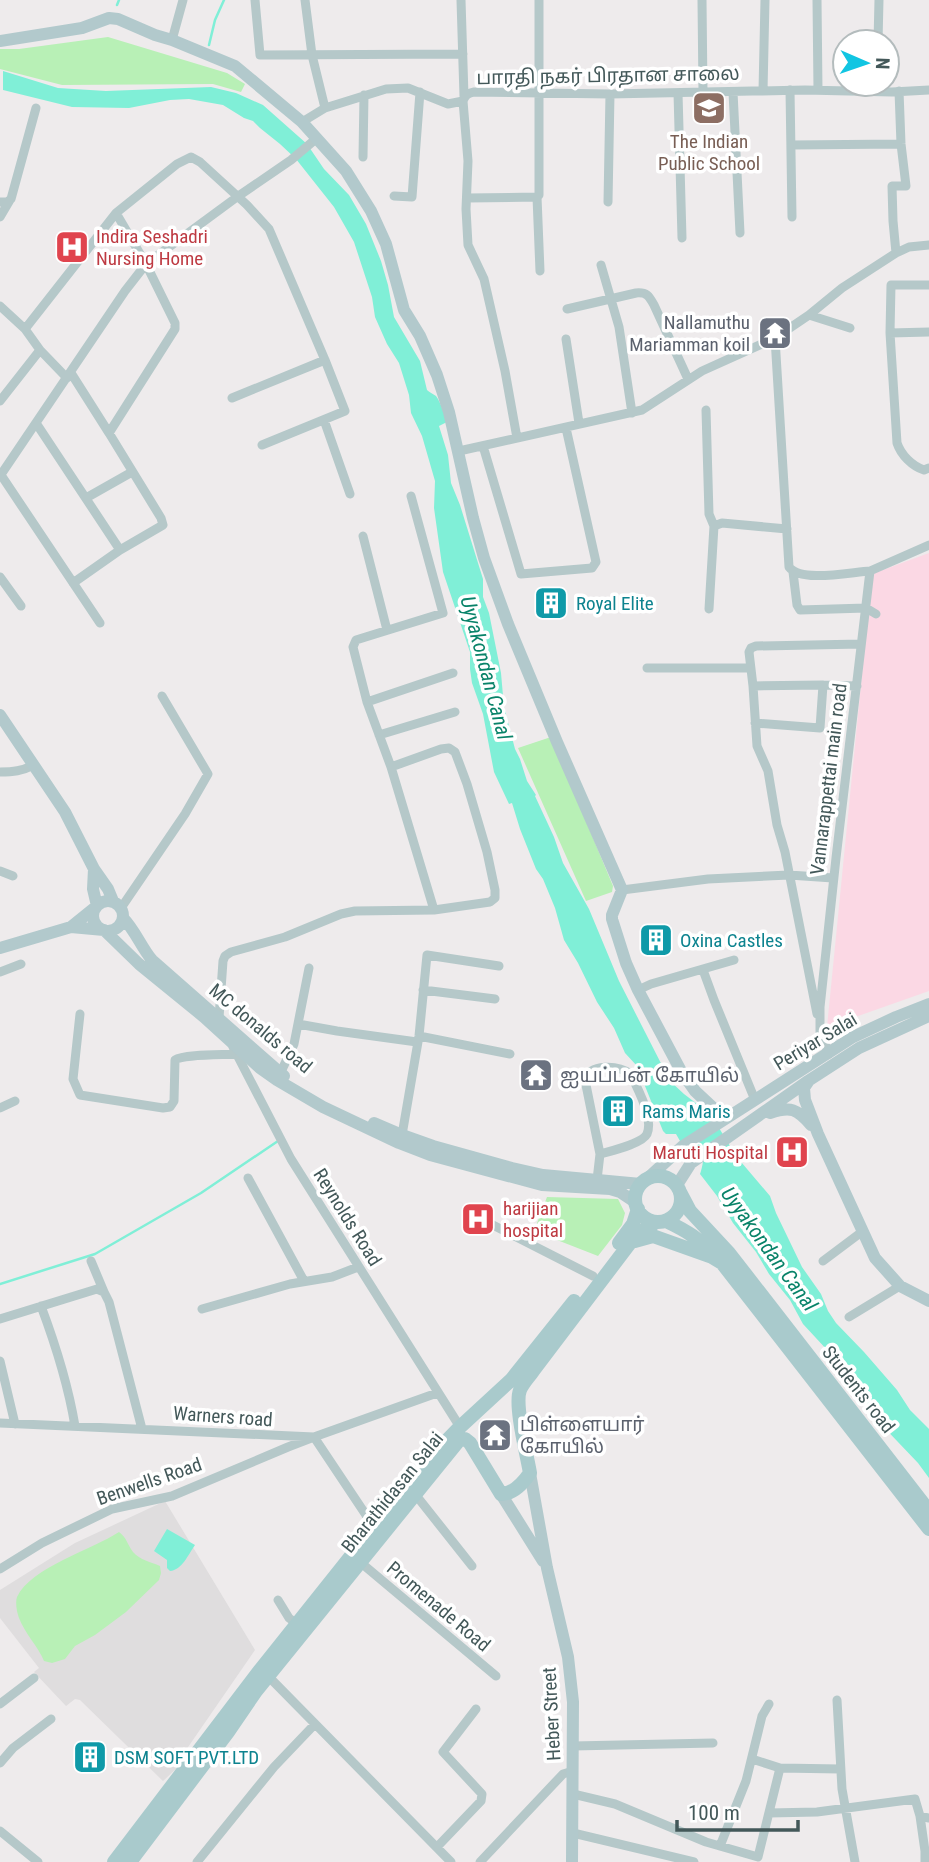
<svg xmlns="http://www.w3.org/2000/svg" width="929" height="1862" font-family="'Roboto Condensed','Noto Sans Tamil',sans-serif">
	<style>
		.education { fill: #dfddde }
		.medical { fill: #fbd8e4 }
		.green { fill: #b8f0b6 }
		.water { fill: #80efd7 }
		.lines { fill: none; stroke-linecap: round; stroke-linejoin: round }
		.stream { stroke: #80efd7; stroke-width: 2.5 }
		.street { stroke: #b5c8c9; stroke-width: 9 }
		.secondary { stroke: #b2c9cc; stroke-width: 12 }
		.primary { stroke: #a9cacc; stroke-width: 14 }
		.labels { text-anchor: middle; stroke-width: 7; stroke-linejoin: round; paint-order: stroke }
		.street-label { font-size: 19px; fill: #435859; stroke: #fff }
		.education-label { font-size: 19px; fill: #785e54; stroke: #fff }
		.health-label { font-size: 19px; fill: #be3a42; stroke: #fff; text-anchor: start }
		.worship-label { font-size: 19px; fill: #5b616d; stroke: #fff; text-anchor: start }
		.culture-label { font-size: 19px; fill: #0d838f; stroke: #fff; text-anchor: start }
		.water-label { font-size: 21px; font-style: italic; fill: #098369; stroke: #fff }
	</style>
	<rect width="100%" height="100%" fill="#eeebec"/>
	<path class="education" d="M165 1501 255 1650 186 1750 178 1767 163 1781 80 1700 75 1699 66 1706 34 1672 39 1668 0 1618V1590L75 1543Z"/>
	<path class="medical" d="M929 553V991L827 1027 872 574Z"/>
	<path class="green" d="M108 37 227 73 245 84 241 92 213 84 62 85 0 69V49H19Z
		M551 737 613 886 612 892 586 901 518 748Z
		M547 1197 618 1199 625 1213 622 1225 598 1256 534 1231Z
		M119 1532C127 1538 127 1544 133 1552 140 1560 151 1562 160 1566L161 1573 159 1580 126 1612 95 1635 75 1646 65 1659 52 1663 44 1661C38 1646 25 1634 19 1618 17 1613 15 1603 17 1597 31 1567 92 1550 119 1532Z"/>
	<path class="water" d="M3 71 58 88 106 91 211 87 236 93 263 105 307 144 324 169 349 195 366 224 381 261 388 285 394 317 420 361 427 390C429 392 433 394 436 396 440 401 445 415 447 422L439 426 448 455 451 483 460 505 483 579V597L489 613 501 673 504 707 515 749 520 759 527 781 536 795 535 796 554 837 563 863 589 909 619 981 670 1081 684 1094 705 1110 713 1118 736 1156 770 1196 776 1213 802 1267 821 1294 828 1311 836 1323 864 1352 897 1390 910 1410 929 1429V1478L918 1463 877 1420 854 1387 838 1369 828 1351 803 1324 790 1300 769 1274 756 1252 733 1223 717 1196 700 1174C701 1172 703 1163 703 1161 701 1150 690 1142 680 1141L676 1134H666L663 1131 637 1066 625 1053 614 1028 597 1002 578 963 564 940 555 908 543 879 536 869 520 829 512 803 509 804 494 772 483 714 472 683 470 669V652L443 572 434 508 435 481 422 436 411 413 409 395 399 363 387 344 375 317 372 297 354 242 334 207 296 159 280 144 260 128 253 121 244 118 223 105 189 99 170 100 129 108 72 107 3 90Z
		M167 1529 195 1545C188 1555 182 1570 170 1571L167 1568V1560L154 1551Z"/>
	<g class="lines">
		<path class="stream" d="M117 5 119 0
			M209 45 215 20 224 0
			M0 1284 95 1254 201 1193 278 1141"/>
		<path class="street" d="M255 0 260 55 463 54
			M305 0 312 55 325 108
			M461 0 464 96
			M539 0V195L537 197 540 271
			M702 0 703 92
			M817 0 818 90
			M172 40 183 0
			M878 42 879 0
			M790 90 792 217
			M763 91 765 0
			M733 92 740 233
			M678 93 682 238
			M463 101 468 161 466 209 468 245 484 279 505 371 517 438
			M302 122 325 108 386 89 408 88 448 104 463 101C465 95 468 93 474 92L610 94 805 90 892 92 929 90
			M791 145 901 144
			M363 157 364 95
			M394 196 412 197 420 92
			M467 198 537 197
			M0 202H7L11 199 36 108
			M608 202 610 94
			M116 213 177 164 191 157 200 162 247 205 269 229 325 360 232 398
			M0 217 10 200
			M896 253 893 221 892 186H906L901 144 899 91
			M601 265 619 327 632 413
			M0 306 25 329 40 350 67 378
			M567 309 636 293C647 292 649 296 654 305L688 379
			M809 315 850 328
			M25 329 116 213 146 264 175 323V329L109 433 71 373
			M929 332 890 333 897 443C901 455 912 466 924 470L929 468
			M890 333 891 285H929
			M775 338 789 567C801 583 851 572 870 571
			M566 339 579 423
			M0 401 40 350
			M706 410 709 514 714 526
			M324 420 350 494
			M36 423 120 550
			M262 445 345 411 325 360
			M483 446 521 574 592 568 596 562 566 428
			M459 451 642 410 702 371 775 338 809 315 842 288 896 253 909 247 929 245
			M1 475 100 623
			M0 476 125 291 146 264 237 197 291 160 317 138
			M86 498 132 472
			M363 536 387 630
			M793 572 797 605 800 610 866 608 876 614
			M0 577 21 606
			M73 583 120 550 163 525 161 518 109 433
			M709 609 714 526 722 523 787 529
			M647 668H750
			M753 686 823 685 857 686
			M367 702 453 673
			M755 723 820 728 823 685
			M379 735 455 712
			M391 767 441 749 449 748 455 752 467 784 487 852 495 890V898L490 902 434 910
			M0 772C13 772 22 771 34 765
			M0 871 13 876
			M622 890 708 879 789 875 833 878
			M121 908 185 814 208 774 162 696
			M703 970 714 1000 755 1100
			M0 972 21 964
			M423 990 495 999
			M638 990 651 984 734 960
			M80 1014 73 1079 80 1095 163 1108 170 1107 174 1101 175 1060C184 1054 223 1055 237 1054
			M817 1014 785 852 777 825 768 771 757 746 753 686 749 652 751 648 756 646 861 644
			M221 1022 219 1018 223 961 225 956 231 952 285 937 341 914 355 911 434 910 391 767 367 702 353 647 356 640 443 613 411 496
			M298 1024 337 1031 417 1042
			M419 1036 510 1054
			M233 1047 291 1159 460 1427
			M829 1054 820 1032V1007L836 858 870 571 929 545
			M279 1076 294 1044 309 968
			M0 1108 15 1101
			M402 1135 419 1036 427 955 499 966
			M248 1178 304 1281
			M597 1180 600 1154C610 1151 642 1144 647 1134 654 1117 637 1089 631 1074 618 1065 590 1063 585 1080L600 1154
			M487 1222 593 1276
			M91 1261 104 1292
			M823 1261 863 1231
			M41 1306C56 1346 68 1384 75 1426
			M202 1309 290 1284 332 1277 358 1267
			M849 1317 900 1286
			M0 1319 97 1289 104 1292 109 1302 142 1429
			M0 1361 15 1424
			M0 1423 314 1437 437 1393
			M415 1494 472 1566
			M360 1562 496 1676
			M0 1569 42 1543 112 1509 172 1496 288 1447 314 1437 376 1530
			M278 1600 289 1618 297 1624
			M268 1676 451 1862
			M837 1700 842 1789 855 1862
			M0 1704 34 1678
			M573 1746 713 1743
			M752 1759 780 1768 840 1769
			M0 1763 13 1748 51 1719
			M573 1794 615 1804 706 1842 758 1857 780 1768
			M769 1813 817 1812 915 1799 920 1816
			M0 1831 38 1862
			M573 1833 694 1862
			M720 1846 746 1781 762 1716 769 1704
			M437 1847 481 1801 482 1794 443 1752 476 1709
			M197 1862 274 1767 315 1724
			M480 1862 563 1774 573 1771
			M925 1862V1851L920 1816 929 1818"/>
		<path class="secondary" d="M0 41 82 28 109 18 118 19 155 35 172 40 235 66 302 122 346 171 371 211 386 244 404 310 420 336 437 375 449 412 473 518 484 558 508 624 557 742 622 890 612 915V919L626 963 638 990 681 1071 695 1091 725 1119
			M0 715 65 812 94 869 108 889 113 901
			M93 916a15 15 0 1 1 30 0a15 15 0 1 1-30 0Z
			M123 918C135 930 141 947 152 960L284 1076
			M71 927 97 906 93 889 94 869
			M0 948 71 927 104 930 139 964 204 1017 260 1068 277 1080 323 1107 399 1143 430 1155 542 1185 610 1189 620 1192 635 1202
			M808 1082 804 1088 805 1100 818 1134 875 1258 900 1286 929 1301
			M770 1113C791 1106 797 1109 811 1125
			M374 1123 402 1135 433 1146 512 1168 543 1175 641 1184
			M648 1178 683 1146 853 1037 896 1017 929 1004
			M677 1185 691 1163 808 1081 859 1048 929 1016
			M530 1473 547 1568 568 1657 573 1702 572 1862
			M501 1494 543 1561"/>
		<path class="primary" d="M635 1199a23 23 0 1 1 46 0a23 23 0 1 1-46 0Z
			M680 1192 690 1211 729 1253 750 1280 929 1511
			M666 1221C689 1232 698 1238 716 1257
			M635 1241 653 1236 712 1257 722 1263 929 1529
			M619 1243 633 1224 638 1209
			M114 1862 260 1670 426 1462 460 1427 511 1380 574 1301
			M130 1862 228 1732 256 1691 460 1439H465L470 1443 501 1494C514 1494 523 1483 530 1473 527 1455 514 1405 520 1390 523 1383 529 1377 533 1371L630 1243 637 1235 656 1222"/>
	</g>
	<defs>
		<g id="school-square" transform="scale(1.75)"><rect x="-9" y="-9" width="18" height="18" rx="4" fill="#8d6e63" stroke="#fff"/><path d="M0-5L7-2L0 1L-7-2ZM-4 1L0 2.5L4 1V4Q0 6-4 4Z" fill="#fff"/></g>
		<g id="hospital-square" transform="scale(1.75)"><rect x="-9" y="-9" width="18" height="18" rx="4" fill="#e0444e" stroke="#fff"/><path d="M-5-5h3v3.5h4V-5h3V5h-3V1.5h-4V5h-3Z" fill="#fff"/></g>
		<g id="temple-square" transform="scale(1.75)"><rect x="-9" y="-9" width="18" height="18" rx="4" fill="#6b7280" stroke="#fff"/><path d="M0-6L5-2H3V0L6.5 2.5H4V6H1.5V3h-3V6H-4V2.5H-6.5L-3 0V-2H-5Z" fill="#fff"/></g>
		<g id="building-square" transform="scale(1.75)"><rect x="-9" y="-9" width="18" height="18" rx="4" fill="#0f9aa8" stroke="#fff"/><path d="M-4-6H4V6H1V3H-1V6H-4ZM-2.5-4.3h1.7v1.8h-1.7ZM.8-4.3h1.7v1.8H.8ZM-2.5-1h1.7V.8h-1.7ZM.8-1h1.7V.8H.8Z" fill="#fff"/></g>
	</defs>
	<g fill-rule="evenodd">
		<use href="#school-square" x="709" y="108"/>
		<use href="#hospital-square" x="72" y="247"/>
		<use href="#temple-square" x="775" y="333"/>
		<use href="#building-square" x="551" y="603"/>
		<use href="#building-square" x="656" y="940"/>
		<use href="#temple-square" x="536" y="1075"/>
		<use href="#building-square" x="618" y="1111"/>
		<use href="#hospital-square" x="792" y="1152"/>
		<use href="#hospital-square" x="478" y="1219"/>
		<use href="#temple-square" x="495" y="1435"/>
		<use href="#building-square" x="90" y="1757"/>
	</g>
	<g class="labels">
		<g class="street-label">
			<text transform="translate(608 75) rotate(-1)" y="7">பாரதி நகர் பிரதான சாலை</text>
			<text transform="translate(828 779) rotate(-83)" y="7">Vannarappettai main road</text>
			<text transform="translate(261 1028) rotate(40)" y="7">MC donalds road</text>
			<text transform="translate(815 1041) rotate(-31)" y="7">Periyar Salai</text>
			<text transform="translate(348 1217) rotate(58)" y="7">Reynolds Road</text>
			<text transform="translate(859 1389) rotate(52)" y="7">Students road</text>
			<text transform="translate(223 1416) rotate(4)" y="7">Warners road</text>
			<text transform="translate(149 1481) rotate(-19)" y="7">Benwells Road</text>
			<text transform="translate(392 1492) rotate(-51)" y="7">Bharathidasan Salai</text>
			<text transform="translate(439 1606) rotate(40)" y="7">Promenade Road</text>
			<text transform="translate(551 1714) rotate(-93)" y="7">Heber Street</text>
		</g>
		<g class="education-label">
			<text x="709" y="148">The Indian<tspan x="709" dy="22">Public School</tspan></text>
		</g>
		<g class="health-label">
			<text x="96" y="243">Indira Seshadri<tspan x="96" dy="22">Nursing Home</tspan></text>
			<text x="768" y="1159" text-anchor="end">Maruti Hospital</text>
			<text x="503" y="1215">harijian<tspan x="503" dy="22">hospital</tspan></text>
		</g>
		<g class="worship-label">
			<text x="750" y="329" text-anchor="end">Nallamuthu<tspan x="750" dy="22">Mariamman koil</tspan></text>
			<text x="560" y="1082">ஐயப்பன் கோயில்</text>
			<text x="520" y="1431">பிள்ளையார்<tspan x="520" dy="22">கோயில்</tspan></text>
		</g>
		<g class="culture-label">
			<text x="576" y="610">Royal Elite</text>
			<text x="680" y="947">Oxina Castles</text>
			<text x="642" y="1118">Rams Maris</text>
			<text x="114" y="1764">DSM SOFT PVT.LTD</text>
		</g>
		<g class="water-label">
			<text transform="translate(486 668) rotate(75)" y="7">Uyyakondan Canal</text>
			<text transform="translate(769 1249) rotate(54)" y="7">Uyyakondan Canal</text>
		</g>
	</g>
	<g transform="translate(866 63) rotate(92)"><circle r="33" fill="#ffffff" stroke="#b4bcbd" stroke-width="2"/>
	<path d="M0-5L12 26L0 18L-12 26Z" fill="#11c5e2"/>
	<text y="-10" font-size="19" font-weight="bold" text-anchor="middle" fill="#435859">N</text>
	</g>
	<path d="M677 1820v10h121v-10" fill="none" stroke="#435859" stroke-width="3.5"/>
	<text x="688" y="1820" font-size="21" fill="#435859" stroke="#ffffff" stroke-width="5" paint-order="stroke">100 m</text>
</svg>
